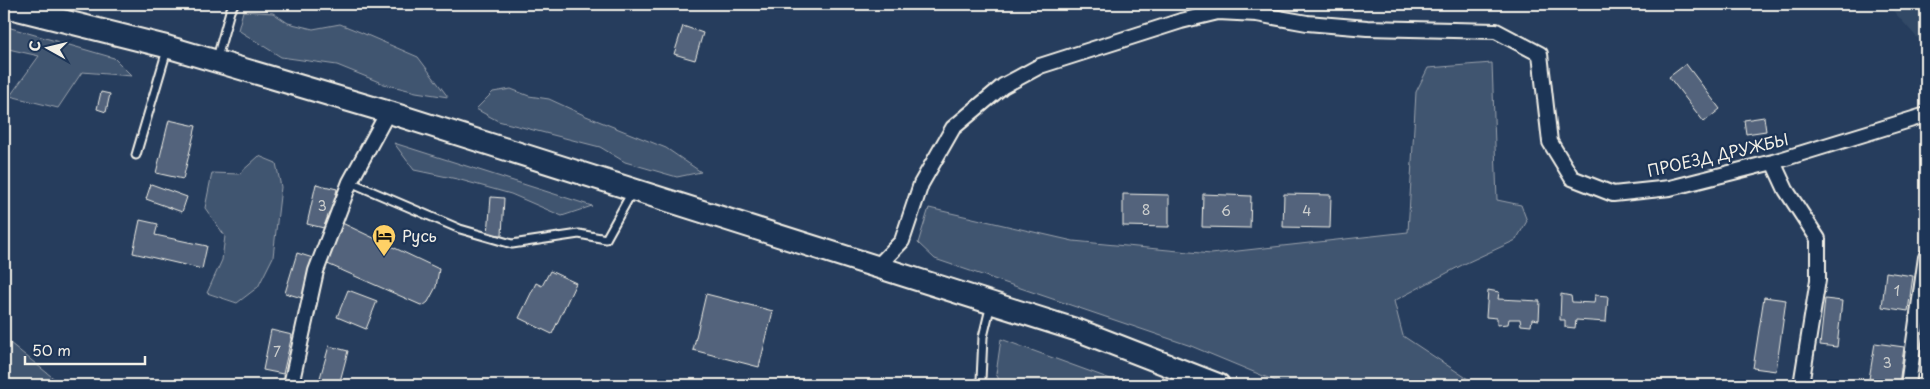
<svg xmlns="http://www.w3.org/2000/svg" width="1930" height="389" font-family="'Playpen Sans',sans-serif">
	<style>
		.built { fill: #334966 }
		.green { fill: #40546f; stroke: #9aa2ac }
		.building { fill: #52647b; stroke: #f4f1e8 }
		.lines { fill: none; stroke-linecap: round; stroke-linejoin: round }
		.service-casing { stroke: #f4f1e8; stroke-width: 11 }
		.minor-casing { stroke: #f4f1e8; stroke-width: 18 }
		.primary-casing { stroke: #f4f1e8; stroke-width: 25 }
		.service { stroke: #1d3557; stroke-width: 7 }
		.minor { stroke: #1d3557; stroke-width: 14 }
		.primary { stroke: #1d3557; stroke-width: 21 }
		.labels { text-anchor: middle; stroke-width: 4.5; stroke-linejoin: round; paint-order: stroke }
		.number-label { font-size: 14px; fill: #cccecd }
		.street-label { font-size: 16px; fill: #f4f1e8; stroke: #1d3557 }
		.poi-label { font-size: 16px; fill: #f4f1e8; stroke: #1d3557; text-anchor: start }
	</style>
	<rect width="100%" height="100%" fill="#263d5d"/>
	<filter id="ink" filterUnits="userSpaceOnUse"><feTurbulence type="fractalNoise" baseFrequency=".02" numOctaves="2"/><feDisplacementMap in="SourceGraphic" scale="10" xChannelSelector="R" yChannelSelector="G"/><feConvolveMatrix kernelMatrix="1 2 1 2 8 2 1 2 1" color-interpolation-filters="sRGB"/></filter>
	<g filter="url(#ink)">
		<path class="built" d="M1887 4H1926V54L1921 53 1922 43Z"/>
		<path class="green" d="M243 11 273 13 288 23 313 29 340 24 360 32 418 57 448 97 416 92 384 84 337 65 281 57 238 30Z
			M4 26 114 58 132 76 82 72 58 108 10 96 39 56 4 48Z
			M1492 63 1497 200 1521 205 1527 221 1516 240 1464 264 1394 301 1403 336 1477 385H1285L1191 346 935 259 918 243 929 208 1073 241 1211 254 1408 232 1416 92 1428 68Z
			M511 89 529 96 549 99 586 116 666 148 701 172 677 177 625 162 600 147 498 121 476 109 493 92Z
			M394 143 592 206 562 216 511 194 457 179 414 170Z
			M259 156 276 163 281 187 273 257 258 287 237 303 207 293 222 260 225 236 205 208 212 173 239 174Z
			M1001 339 1127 385H1002L996 374Z
			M4 342 10 343 62 385H4Z"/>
		<path class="building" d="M683 26 703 33 695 60 674 54Z
			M1686 64 1720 109 1704 122 1669 77Z
			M101 92 110 94 106 112 97 109Z
			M1764 117 1766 131 1746 134 1744 120Z
			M169 120 196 126 183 179 156 173Z
			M151 184 187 197 182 212 146 199Z
			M316 184 337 189 328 229 307 224Z
			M1123 194 1169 195V227L1123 226Z
			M1203 194 1251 196 1250 228 1202 227Z
			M1284 194 1331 195 1330 228 1283 227Z
			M491 197 504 198 502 235 488 234Z
			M140 220 158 224 155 235 207 246 202 269 133 253Z
			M340 222 439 269 436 287 428 302 423 306 323 262Z
			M297 253 313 258 302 298 285 293Z
			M550 271 576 283 552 334 519 318 536 283 542 286Z
			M1886 272 1913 276 1908 311 1882 307Z
			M348 290 377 301 366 329 337 317Z
			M1488 290 1499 292 1498 299 1540 301 1539 320 1532 319 1531 326 1521 325 1520 319H1509L1508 324 1497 325V318L1486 317Z
			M706 294 773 311 759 367 693 350Z
			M1561 294 1571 296 1572 302 1594 303 1595 295 1608 296 1606 322 1576 320 1575 328 1565 327V320H1560Z
			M1764 297 1786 300 1776 371 1753 368Z
			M1825 299 1842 301 1837 347 1820 345Z
			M271 330 292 335 283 374 263 370Z
			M1875 343 1904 347 1899 384 1875 385V380L1869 379Z
			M329 346 348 351 339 385H318Z"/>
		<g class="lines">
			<g class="service-casing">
				<path id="service" d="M217 58 230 11 234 4
					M136 155 167 50
					M350 182 460 229 512 244 579 234 606 239 632 192
					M983 385 981 380 983 337 991 304"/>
			</g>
			<g class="minor-casing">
				<path id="minor" d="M1773 162 1786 190 1818 239V280L1801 385
					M877 267 902 241 921 184 953 128 1003 86 1040 66 1181 21 1218 12 1257 14 1307 23 1367 28 1496 31 1540 54 1550 142 1572 178 1613 194 1670 188 1773 162 1926 115
					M291 385 316 271 350 182 388 112
					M1908 385 1926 257"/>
			</g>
			<g class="primary-casing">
				<path id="primary" d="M4 6 168 47 388 112 1080 331 1219 385"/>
			</g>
			<use href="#service" class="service"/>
			<use href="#minor" class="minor"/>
			<use href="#primary" class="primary"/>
		</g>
	</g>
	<defs>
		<g id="hotel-pin" transform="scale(1.25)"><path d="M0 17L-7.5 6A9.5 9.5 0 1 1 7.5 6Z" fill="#ffd166" stroke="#1d3557"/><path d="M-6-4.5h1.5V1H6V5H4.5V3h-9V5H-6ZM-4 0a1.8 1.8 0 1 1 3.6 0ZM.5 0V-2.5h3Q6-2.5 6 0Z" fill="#111"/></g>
	</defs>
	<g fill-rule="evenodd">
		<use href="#hotel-pin" x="384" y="236"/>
	</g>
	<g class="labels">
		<g class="number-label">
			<text x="322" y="211">3</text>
			<text x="1146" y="215">8</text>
			<text x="1226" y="216">6</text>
			<text x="1307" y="216">4</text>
			<text x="1897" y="296">1</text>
			<text x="277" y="357">7</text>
			<text x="1887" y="368">3</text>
		</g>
		<g class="street-label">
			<text transform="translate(1718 155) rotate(-13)" y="6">ПРОЕЗД ДРУЖБЫ</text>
		</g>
		<g class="poi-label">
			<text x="402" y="242">Русь</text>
		</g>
	</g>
	<rect width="1930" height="389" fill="none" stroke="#1d3557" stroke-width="20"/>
	<rect x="10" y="10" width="1910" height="369" fill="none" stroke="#f4f1e8" stroke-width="2" filter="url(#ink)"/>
	<g transform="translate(48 48) rotate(278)" stroke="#1d3557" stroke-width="4" paint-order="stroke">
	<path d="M0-4L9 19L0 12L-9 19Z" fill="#f4f1e8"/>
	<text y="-8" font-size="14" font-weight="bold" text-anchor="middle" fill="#f4f1e8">С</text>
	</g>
	<path d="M25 356v8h120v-8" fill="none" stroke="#f4f1e8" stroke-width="2.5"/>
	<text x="32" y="356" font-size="15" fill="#f4f1e8" stroke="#1d3557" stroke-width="4" paint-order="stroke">50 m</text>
</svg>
